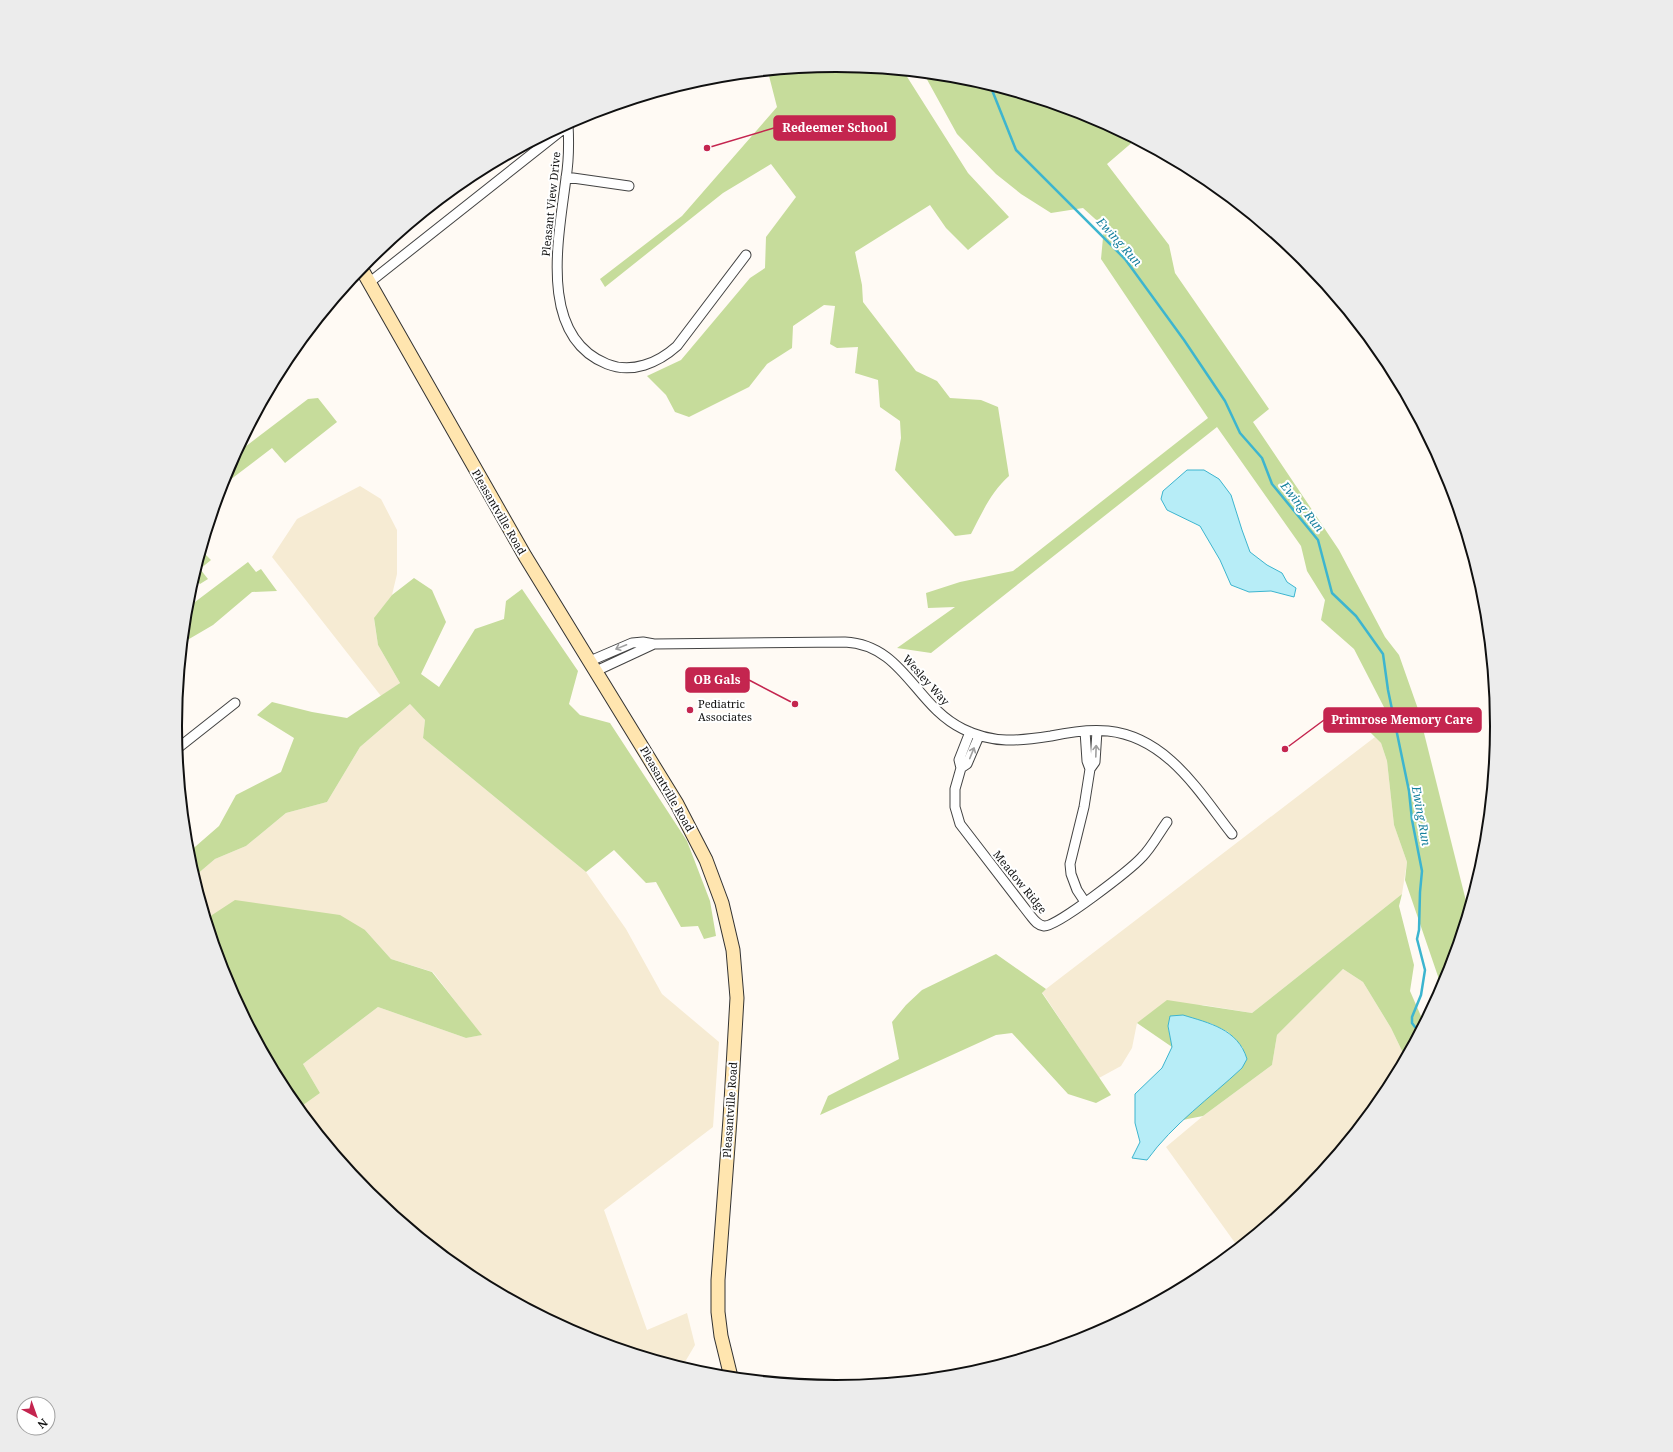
<svg xmlns="http://www.w3.org/2000/svg" width="1673" height="1452" font-family="'Noto Serif',serif">
	<style>
		.farmland { fill: #f6ebd3 }
		.forest { fill: #c6dc9b }
		.water { fill: #b7edf7; stroke: #3db5cf }
		.lines { fill: none; stroke-linecap: round; stroke-linejoin: round }
		.stream { stroke: #3db5cf; stroke-width: 2.5 }
		.minor-casing { stroke: #434343; stroke-width: 11 }
		.secondary-casing { stroke: #323232; stroke-width: 15 }
		.minor { stroke: #fff; stroke-width: 9 }
		.secondary { stroke: #ffe5af; stroke-width: 13 }
		.oneway { stroke: #9f9f9f }
		.poi-dot { fill: #c4254f; stroke: #fff; stroke-width: 1.5 }
		.labels { text-anchor: middle; stroke-width: 4; stroke-linejoin: round; paint-order: stroke }
		.street-label { font-size: 11px; fill: #101010; stroke: #fff }
		.poi-label { font-size: 11px; fill: #101010; stroke: #fff; text-anchor: start }
		.water-label { font-size: 12px; font-style: italic; fill: #16809e; stroke: #fff }
		.rim { fill: none; stroke: #101010; stroke-width: 2 }
		.leader { fill: none; stroke: #c4254f; stroke-width: 1.5 }
		.callout-dot { fill: #c4254f; stroke: #fff; stroke-width: 1.5 }
		.callout { fill: #c4254f; stroke: #c4254f; stroke-width: 1.5 }
		.callout-label { font-size: 12px; text-anchor: middle; font-weight: bold; fill: #fff }
	</style>
	<rect width="100%" height="100%" fill="#fffaf4"/>
	<path class="farmland" d="M360 486 381 499 397 530V574L392 595 374 619 378 645 400 683 381 696 272 557 297 519Z
		M410 704 425 720 423 738 586 872 626 929 662 994 719 1042 713 1127 604 1210 647 1330 687 1313 695 1345 682 1367 583 1337 469 1275 380 1203 379 1193 346 1161 341 1159 299 1108 320 1093 303 1064 378 1007 466 1038 481 1035 433 972 391 959 365 930 209 917 206 913 195 876 215 859 246 846 286 813 327 802 360 747Z
		M1375 737 1381 743 1387 761 1394 825 1407 862 1402 894 1252 1013 1203 1005 1137 1023 1132 1048 1121 1066 1099 1078 1042 992Z
		M1343 969 1363 982 1391 1028 1405 1057 1386 1093 1304 1194 1238 1247 1166 1147 1203 1116 1272 1065 1277 1035Z"/>
	<path class="forest" d="M837 65 904 72 968 173 1009 217 968 250 946 228 930 205 855 252 862 285 863 302 916 371 937 381 950 398 981 400 998 407 1009 476C991 492 982 513 971 534L955 536 895 470 901 438 900 421 880 407 878 380 855 373 858 347 837 348 830 344 835 306 824 305 793 326 792 348 767 364 749 387 689 417 675 412 666 395 647 376 681 360 750 278 765 268 766 237 796 197 771 164 723 193 605 287 600 279 682 216 777 107 768 72Z
		M924 74 966 78 1090 115 1135 140 1107 164 1169 245 1175 273 1269 409 1253 422 1339 550 1385 637 1399 655 1418 709 1468 909 1447 979 1442 988 1405 880 1407 862 1394 825 1387 761 1381 743 1367 729 1387 713 1354 649 1321 620 1325 600 1307 571 1301 546 1217 427 931 653 897 648 955 607 928 608 926 593 960 582 1013 571 1208 418 1101 259 1104 227 1083 208 1051 213 1021 194 996 174 957 134Z
		M318 398 337 422 285 463 272 448 222 486 226 473 237 453 308 399Z
		M202 551 211 560 200 569 208 579 200 584 194 578Z
		M248 562 256 572 261 569 277 591 252 592 213 625 184 642 187 608Z
		M414 578 432 590 446 622 421 674 439 687 475 629 504 619 506 601 522 589 578 671 569 704 580 715 610 723 687 841 710 901 716 936 704 939 698 926 681 927 656 882 646 883 614 850 586 872 423 738 425 720 410 704 360 747 327 802 286 813 246 846 215 859 195 876 188 853 219 826 236 795 281 772 294 738 257 715 272 702 312 712 347 718 400 683 378 645 374 618 392 595Z
		M1402 894 1399 906 1414 965 1410 991 1424 1023 1405 1057 1391 1028 1363 982 1343 969 1277 1035 1272 1065 1203 1116 1182 1120 1242 1068 1243 1048 1228 1032 1210 1023 1168 1026 1172 1047 1137 1023 1167 1000 1252 1013Z
		M235 900 340 915 365 930 391 959 432 972 482 1035 466 1038 378 1007 303 1064 320 1093 299 1108 287 1093 226 979 206 913 209 917Z
		M996 954 1046 989 1042 993 1111 1095 1096 1103 1068 1094 1012 1033 996 1035 820 1115 828 1096 899 1059 892 1022 906 1005 922 990Z"/>
	<path class="water" d="M1187 470H1204L1219 479 1231 495 1242 530 1250 552 1267 565 1282 573 1287 582 1296 588 1294 597 1271 591 1249 592 1231 585 1220 560 1200 526 1167 510 1161 499 1163 491Z
		M1183 1015C1209 1023 1238 1029 1247 1059L1242 1068C1210 1098 1173 1124 1147 1160L1132 1158 1140 1142 1135 1123V1094L1162 1068 1172 1047 1168 1026 1170 1016Z"/>
	<g class="lines">
		<path class="stream" d="M990 85 1016 150 1125 259 1184 340 1225 401 1240 433 1262 458 1272 484 1318 540 1332 593 1356 616 1383 654 1388 690 1409 791 1412 820 1422 871 1420 892 1419 930 1417 939 1425 970 1421 995 1412 1017V1023L1415 1027 1420 1029"/>
		<g class="minor-casing">
			<path id="minor" d="M568 124C569 142 569 160 566 178 559 236 537 336 607 364 632 374 658 363 677 346L746 255
				M566 177 629 186
				M370 282 571 123
				M590 661 632 643 643 642 654 644 845 642C904 645 915 706 963 729 993 744 1019 741 1051 736 1070 732 1089 729 1108 731 1167 737 1199 792 1232 834
				M596 671 654 644
				M970 732 959 760 961 768 955 789V807L960 824 1030 915C1034 920 1037 925 1044 926 1057 927 1131 869 1142 857 1152 847 1159 833 1167 822
				M178 748 235 703
				M961 768 967 764 979 736
				M1090 769 1095 762 1097 731
				M1085 902 1077 890 1071 874 1070 864 1084 807 1090 769 1087 761 1085 731"/>
		</g>
		<g class="secondary-casing">
			<path id="secondary" d="M361 268 525 556 677 804 706 860 722 903 733 950 737 998 730 1119 718 1280V1312L721 1336 731 1377"/>
		</g>
		<use href="#minor" class="minor"/>
		<use href="#secondary" class="secondary"/>
	</g>
	<defs><path id="oneway-shaft" d="M-6 0H5M1.5-3L5.5 0L1.5 3" fill="none" stroke-width="1.6" stroke-linecap="round" stroke-linejoin="round"/></defs>
	<g class="oneway">
		<use href="#oneway-shaft" transform="translate(621 647) rotate(158)"/>
		<use href="#oneway-shaft" transform="translate(1096 751) rotate(-88)"/>
		<use href="#oneway-shaft" transform="translate(972 753) rotate(-68)"/>
	</g>
	<circle class="poi-dot" cx="690" cy="710" r="4"/>
	<g class="labels">
		<g class="street-label">
			<text transform="translate(551 204) rotate(-84)" y="4">Pleasant View Drive</text>
			<text transform="translate(499 512) rotate(60)" y="4">Pleasantville Road</text>
			<text transform="translate(926 680) rotate(48)" y="4">Wesley Way</text>
			<text transform="translate(667 789) rotate(60)" y="4">Pleasantville Road</text>
			<text transform="translate(1020 882) rotate(51)" y="4">Meadow Ridge</text>
			<text transform="translate(730 1110) rotate(-86)" y="4">Pleasantville Road</text>
		</g>
		<g class="poi-label">
			<text x="698" y="708">Pediatric<tspan x="698" dy="13">Associates</tspan></text>
		</g>
		<g class="water-label">
			<text transform="translate(1119 242) rotate(48)" y="4">Ewing Run</text>
			<text transform="translate(1302 507) rotate(51)" y="4">Ewing Run</text>
			<text transform="translate(1421 816) rotate(80)" y="4">Ewing Run</text>
		</g>
	</g>
	<path d="M0 0H1673V1452H0ZM182 726a654 654 0 1 1 1308 0a654 654 0 1 1-1308 0Z" fill="#ececec" fill-rule="evenodd"/>
	<path class="rim" d="M182 726a654 654 0 1 1 1308 0a654 654 0 1 1-1308 0Z"/>
	<path class="leader" d="M707 148L774 128M795 704L749 680M1285 749L1324 720"/>
	<g class="callout-dot">
		<circle cx="707" cy="148" r="4"/>
		<circle cx="795" cy="704" r="4"/>
		<circle cx="1285" cy="749" r="4"/>
	</g>
	<g class="callout">
		<rect x="774" y="116" width="121" height="24" rx="4"/>
		<rect x="686" y="668" width="63" height="24" rx="4"/>
		<rect x="1324" y="708" width="157" height="24" rx="4"/>
	</g>
	<g class="callout-label">
		<text x="835" y="132">Redeemer School</text>
		<text x="717" y="684">OB Gals</text>
		<text x="1402" y="724">Primrose Memory Care</text>
	</g>
	<g transform="translate(36 1416) rotate(139)"><circle r="19" fill="#ffffff" stroke="#9f9f9f"/>
	<path d="M0-3L7 15L0 10L-7 15Z" fill="#c4254f"/>
	<text y="-6" font-size="11" font-weight="bold" text-anchor="middle" fill="#101010">N</text>
	</g>
</svg>
